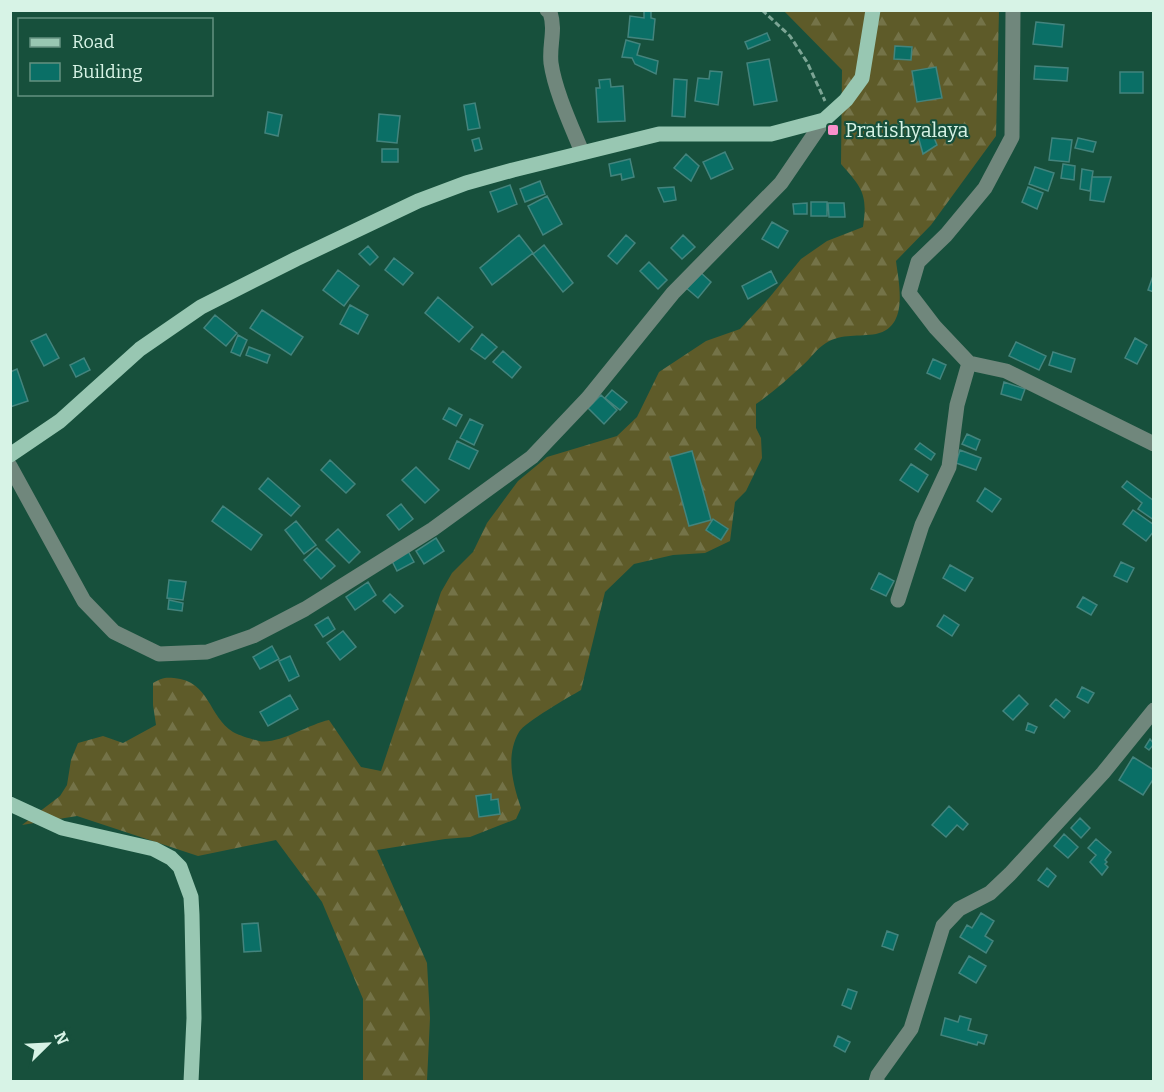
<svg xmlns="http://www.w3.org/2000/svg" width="1164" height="1092" font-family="Bitter,serif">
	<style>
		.forest { fill: url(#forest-firs) }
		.building { fill: #0a6f66; stroke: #43847d; stroke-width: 1.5 }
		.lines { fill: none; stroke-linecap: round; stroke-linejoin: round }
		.path { stroke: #7ca595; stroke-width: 3; stroke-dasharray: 6 3; stroke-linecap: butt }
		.minor { stroke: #70877c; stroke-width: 15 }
		.major { stroke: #98c7b2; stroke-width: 15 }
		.poi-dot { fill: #f890cb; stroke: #17503c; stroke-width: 2 }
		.labels { text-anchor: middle; stroke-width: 4.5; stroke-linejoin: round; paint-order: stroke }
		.poi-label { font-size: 20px; fill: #d7f3e6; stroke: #17503c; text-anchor: start }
	</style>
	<defs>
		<pattern id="forest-firs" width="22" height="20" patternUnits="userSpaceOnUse" patternTransform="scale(1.5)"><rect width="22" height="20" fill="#5e5b29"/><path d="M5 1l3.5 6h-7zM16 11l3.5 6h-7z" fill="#747348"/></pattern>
	</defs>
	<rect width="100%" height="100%" fill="#17503c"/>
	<path class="forest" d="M784 11H999L996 136 931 225 896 261C899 285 909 327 876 334 859 337 842 333 826 343 816 349 811 358 803 365 788 379 773 392 756 404V428L761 438 762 458 746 491 735 502 730 541 705 553 673 555 634 564 605 592 581 690C569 697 525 722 519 732 505 756 513 784 521 808L516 819 470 837 445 839 377 850 427 963 430 1018 427 1081H363V999L322 902 276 840 198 856 77 816 22 825 60 796 67 785 71 760 78 743 103 736 123 743 156 725 153 705V683C161 678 165 677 174 678 210 681 208 716 233 732 240 736 252 739 259 741 278 745 309 724 329 720L361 767 381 771 441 592 452 573 473 552 487 523 518 481 547 457 617 436 637 417 659 372 706 341 740 329 769 298 801 259 827 241 863 227C868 194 862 188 841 164L842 70Z"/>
	<path class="building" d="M644 10H651V18L655 19 653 40 628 37 630 16 644 18Z
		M1036 22 1064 25 1062 47 1033 44Z
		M767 33 770 40 748 49 745 42Z
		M626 40 640 44 637 55 658 61 656 74 635 64 632 58 622 57Z
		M895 46 912 47 911 60 894 59Z
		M769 59 777 101 754 105 747 63Z
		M1035 66 1068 68 1067 81 1034 79Z
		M936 67 942 98 917 102 912 71Z
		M710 71 722 72 718 105 695 101 698 78 709 79Z
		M1120 72H1143V93H1120Z
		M610 79 611 87 623 86 625 121 598 122 596 88H600L599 80Z
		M674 79 687 80 685 117 672 116Z
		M475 103 480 128 468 130 464 105Z
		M268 112 282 115 278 136 265 133Z
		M379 114 400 116 397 143 377 141Z
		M930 128 937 145 923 154 918 136Z
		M479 138 482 149 475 151 472 140Z
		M1052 138 1072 140 1069 162 1049 160Z
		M1078 138 1096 142 1093 152 1075 148Z
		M382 149H398V162H382Z
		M725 152 733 169 711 179 703 162Z
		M686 154 699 166 691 181 674 168Z
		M630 159 634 177 622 180 621 174 611 176 609 164Z
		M1063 164 1075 166 1074 180 1061 178Z
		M1035 167 1054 173 1048 191 1029 184Z
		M1082 169 1093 171 1090 191 1080 189Z
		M1092 177H1111L1104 202 1090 200Z
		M540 181 545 194 525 202 520 189Z
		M510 185 517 204 498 212 490 192Z
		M674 187 676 200 664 202 658 188Z
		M1028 187 1043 193 1037 209 1022 202Z
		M547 196 562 224 543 235 528 206Z
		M811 202H827V216H811Z
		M807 203V214H794L793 204Z
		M828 203H844L845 217H829Z
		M772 222 788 231 778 248 762 239Z
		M519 235 533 253 492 285 480 268Z
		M626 235 635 243 617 264 608 256Z
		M683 235 695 247 682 259 671 248Z
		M544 245 573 283 563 292 533 254Z
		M368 246 378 257 370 265 359 254Z
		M394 258 413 273 403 285 385 270Z
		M649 262 667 280 658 289 640 271Z
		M338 270 359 286 344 306 323 290Z
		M699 271 711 282 698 298 685 287Z
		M771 271 777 283 748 299 742 286Z
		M1154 273V292L1148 290Z
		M438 297 473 327 459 342 425 313Z
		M350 305 368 315 358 334 340 324Z
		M262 310 303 337 291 355 250 328Z
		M215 315 237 333 226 346 204 328Z
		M46 334 59 358 44 366 31 341Z
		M482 334 497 347 485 359 471 349Z
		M238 335 247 340 240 356 231 352Z
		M1135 338 1147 345 1137 364 1125 358Z
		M1016 342 1046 356 1039 370 1009 356Z
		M249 347 270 355 267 363 246 355Z
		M503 351 521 367 512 378 493 362Z
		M1053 352 1075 359 1071 372 1049 365Z
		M84 358 90 370 76 377 70 365Z
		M933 359 946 365 940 379 927 373Z
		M17 369 28 401 10 407V372Z
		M1004 382 1025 389 1021 400 1001 394Z
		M612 390 627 402 620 410 605 398Z
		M601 395 617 410 604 424 588 408Z
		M449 408 462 415 456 426 443 419Z
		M470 419 483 425 474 445 460 438Z
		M967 434 980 440 976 450 962 444Z
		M457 441 478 451 469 469 449 459Z
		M920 443 935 454 931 460 915 449Z
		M960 450 981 458 976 470 956 463Z
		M692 451 711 520 689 526 670 457Z
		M330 460 355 484 346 493 321 470Z
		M911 464 928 475 918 492 900 480Z
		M416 467 439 490 425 503 402 480Z
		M268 478 300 506 291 516 259 489Z
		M1127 481 1154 501V520L1138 509 1142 503 1122 487Z
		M985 488 1001 499 992 512 977 501Z
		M401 504 413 519 399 530 387 515Z
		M223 506 262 535 251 550 212 521Z
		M1133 510 1154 525V531L1146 541 1123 524Z
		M713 519 728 529 721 540 706 530Z
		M296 521 316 545 304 554 285 530Z
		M338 529 360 552 349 563 326 540Z
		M436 538 444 551 424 564 416 551Z
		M317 548 335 566 321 579 304 560Z
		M408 551 414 562 397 571 391 559Z
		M1121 562 1134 568 1127 582 1114 576Z
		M950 565 973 578 965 591 943 578Z
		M879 573 894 581 886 596 871 589Z
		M169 580 186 582 183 600 167 598Z
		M368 582 376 595 355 610 346 597Z
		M390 594 403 606 395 613 383 601Z
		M1083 597 1097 605 1091 615 1077 607Z
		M169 600 183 603 182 611 168 609Z
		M944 615 959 625 952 636 937 626Z
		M328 617 335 629 323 637 315 625Z
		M343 631 356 647 340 660 327 643Z
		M272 646 279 659 260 669 253 657Z
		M290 656 299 676 289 681 279 661Z
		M1082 687 1094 693 1088 703 1077 697Z
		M290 695 298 709 268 726 260 712Z
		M1019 695 1028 704 1013 720 1003 711Z
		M1056 699 1070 711 1064 718 1050 706Z
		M1028 723 1037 727 1034 733 1026 730Z
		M1150 739 1154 744 1149 750 1145 747Z
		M1133 757 1154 770V778L1143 795 1119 780Z
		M491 794V800L498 799 500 814 479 817 476 796Z
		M949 806 968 824 963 830 957 825 946 837 932 825Z
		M1080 818 1090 828 1081 838 1071 828Z
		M1064 834 1078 847 1068 858 1054 846Z
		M1096 839 1111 852 1105 860 1107 862 1105 864 1108 867 1102 875 1090 862 1096 855 1088 848Z
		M1047 868 1056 876 1048 887 1038 880Z
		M981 913 994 921 985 936 993 941 986 953 960 937 967 925 972 928Z
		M258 923 261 951 244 952 242 924Z
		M887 931 898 935 893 950 882 946Z
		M969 956 986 966 976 983 959 973Z
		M848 989 857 992 851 1009 842 1005Z
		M960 1016 971 1019 968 1030 987 1035 984 1044 978 1042 977 1045 941 1035 945 1018 958 1022Z
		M838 1036 850 1042 845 1052 834 1046Z"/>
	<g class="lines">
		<path class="path" d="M762 10 790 36 807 62 825 101"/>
		<path class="minor" d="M547 10 550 12C556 31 549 44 551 63 555 91 571 125 582 152
			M1013 10 1012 137 985 188 946 235 918 262 909 293 935 327 969 363 1006 371 1154 444
			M10 466 84 601 114 632 159 654 207 652 253 636 305 609 433 529 532 457 588 398 673 293 781 183 824 120
			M898 600 922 525 949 467 957 405 969 363
			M876 1082 878 1075 911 1029 943 926 959 909 990 893 1010 874 1103 773 1154 710"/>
		<path class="major" d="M10 455 60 421 140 349 201 307 296 259 418 201 466 183 513 170 659 134H771L824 120 846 100 862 78 873 10
			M10 804 62 828 154 849 171 858 180 867 191 897 192 915 194 1018 191 1082"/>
	</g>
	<rect class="poi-dot" x="827" y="124" width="12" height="12" rx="3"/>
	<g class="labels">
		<g class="poi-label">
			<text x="845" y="137">Pratishyalaya</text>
		</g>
	</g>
	<rect width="1164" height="1092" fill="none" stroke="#d7f3e6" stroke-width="24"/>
	<rect x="18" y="18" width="195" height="78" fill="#17503c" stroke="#649180" stroke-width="1.5"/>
	<rect x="30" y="38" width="30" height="9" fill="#98c7b2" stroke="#649180" stroke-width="1.5"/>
	<text x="72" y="48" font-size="18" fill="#d7f3e6">Road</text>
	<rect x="30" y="63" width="30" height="18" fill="#0a6f66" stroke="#649180" stroke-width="1.5"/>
	<text x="72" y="78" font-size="18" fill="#d7f3e6">Building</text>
	<g transform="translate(48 1044) rotate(66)" stroke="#17503c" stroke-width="4.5" paint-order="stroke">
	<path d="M0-4.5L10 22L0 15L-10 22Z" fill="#d7f3e6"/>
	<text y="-9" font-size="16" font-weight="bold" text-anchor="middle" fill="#d7f3e6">N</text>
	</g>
</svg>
